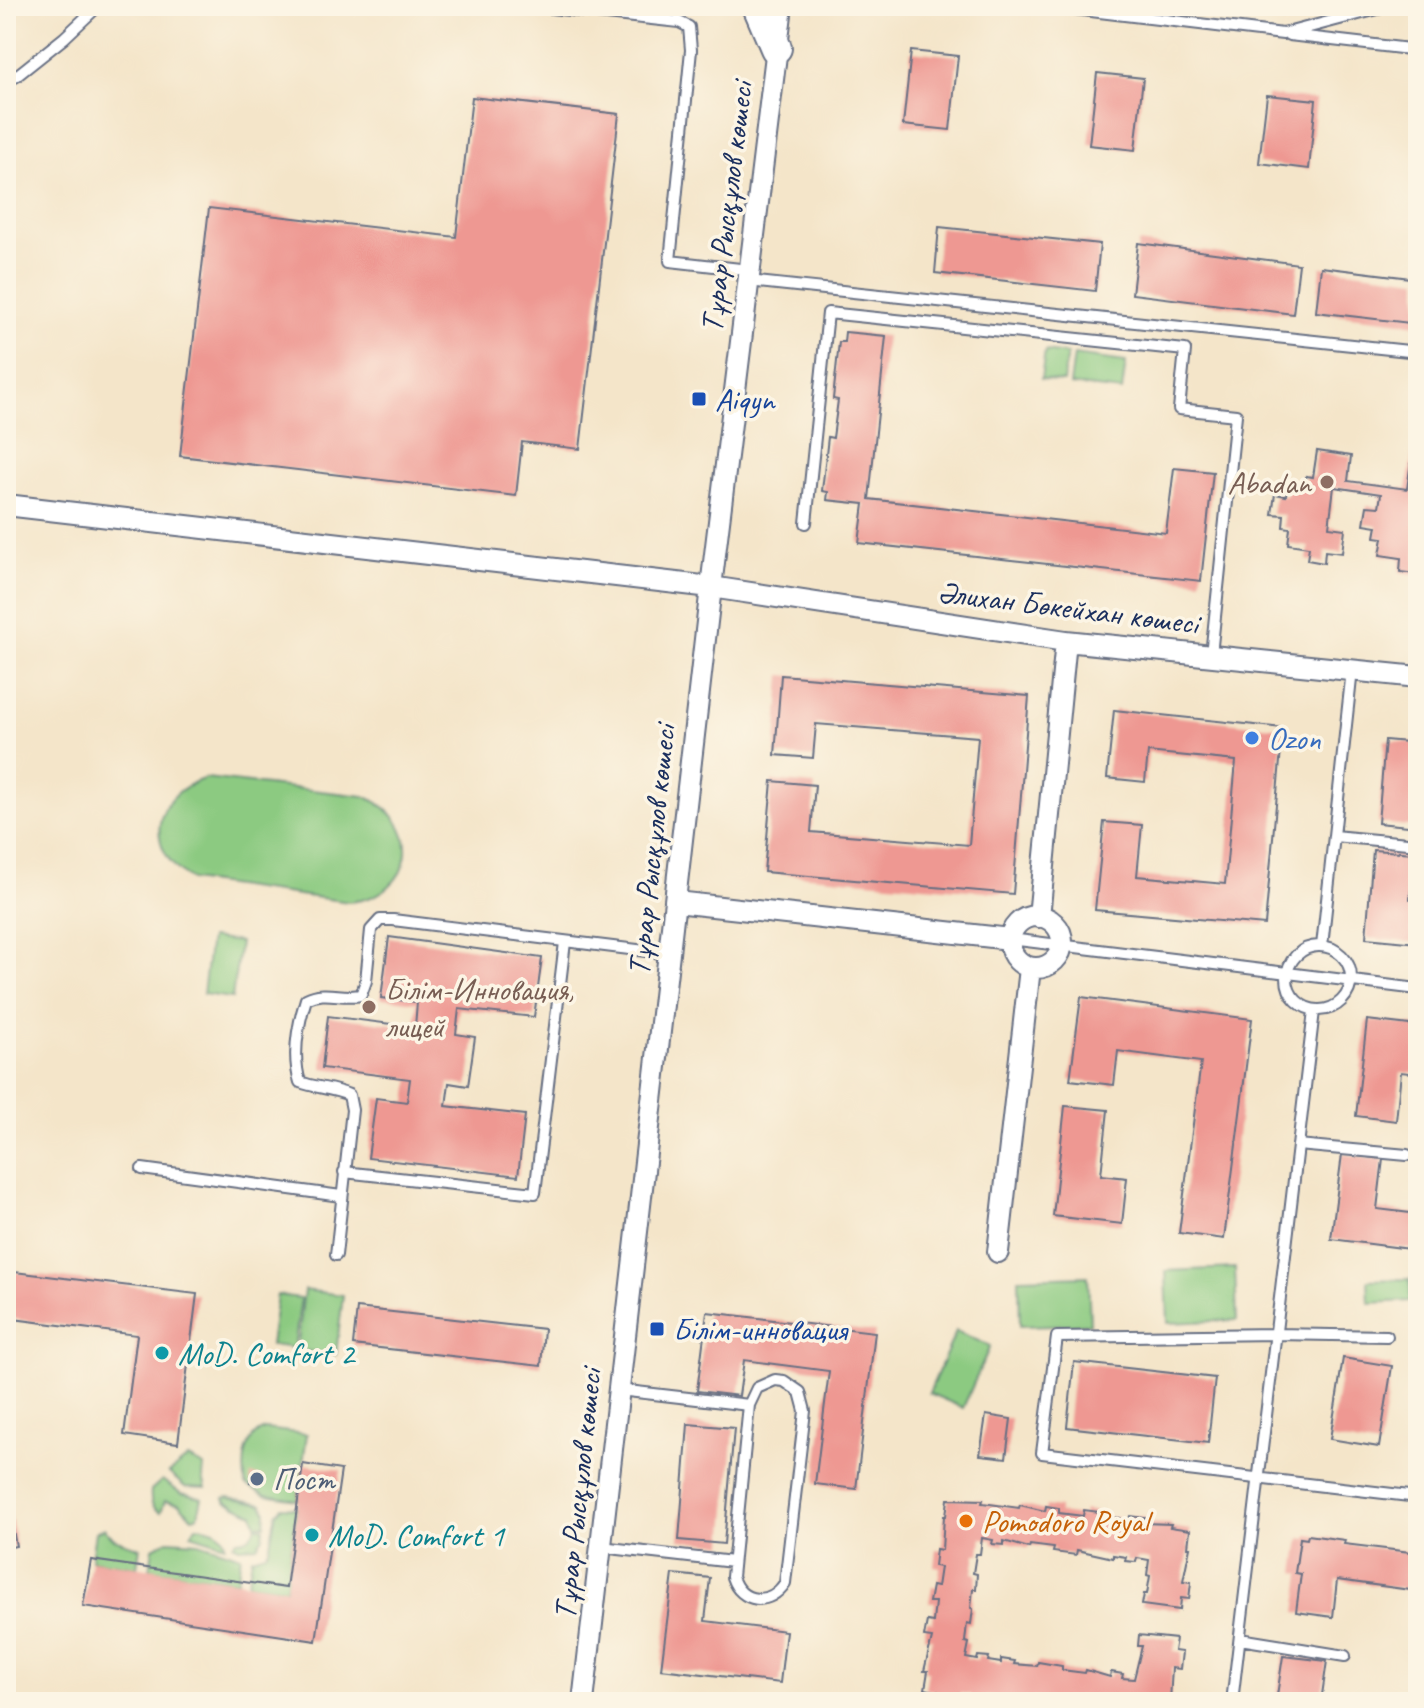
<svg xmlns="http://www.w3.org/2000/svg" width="1424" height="1708" font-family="Caveat,sans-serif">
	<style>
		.green { fill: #8cca81; stroke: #547c70; stroke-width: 2 }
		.building { fill: #ee9892 }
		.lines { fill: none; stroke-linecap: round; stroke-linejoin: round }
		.service-casing { stroke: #676f83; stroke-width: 14 }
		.minor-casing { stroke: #676f83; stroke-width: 24 }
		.secondary-casing { stroke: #676f83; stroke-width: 34 }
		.service { stroke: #fff; stroke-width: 10 }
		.minor { stroke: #fff; stroke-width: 20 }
		.secondary { stroke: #fff; stroke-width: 30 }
		.transit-dot { fill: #1a4fb4; stroke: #fcf5e5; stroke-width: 3 }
		.education-dot { fill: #8d6e63; stroke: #fcf5e5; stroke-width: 3 }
		.shop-dot { fill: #3f7fe0; stroke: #fcf5e5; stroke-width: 3 }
		.culture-dot { fill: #0f9aa8; stroke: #fcf5e5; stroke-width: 3 }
		.service-dot { fill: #5c6f8a; stroke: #fcf5e5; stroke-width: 3 }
		.food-dot { fill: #e8710a; stroke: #fcf5e5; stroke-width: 3 }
		.labels { text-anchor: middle; stroke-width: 7; stroke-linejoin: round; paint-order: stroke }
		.street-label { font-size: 32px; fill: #1b2f5e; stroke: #fcf5e5 }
		.transit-label { font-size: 32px; fill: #164399; stroke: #fcf5e5; text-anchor: start }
		.education-label { font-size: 32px; fill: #785e54; stroke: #fcf5e5; text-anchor: end }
		.shop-label { font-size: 32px; fill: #366cbe; stroke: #fcf5e5; text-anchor: start }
		.culture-label { font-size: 32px; fill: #0d838f; stroke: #fcf5e5; text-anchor: start }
		.service-label { font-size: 32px; fill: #4e5e75; stroke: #fcf5e5; text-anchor: start }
		.food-label { font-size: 32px; fill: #c56008; stroke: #fcf5e5; text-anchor: start }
	</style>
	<rect width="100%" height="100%" fill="#fcf5e5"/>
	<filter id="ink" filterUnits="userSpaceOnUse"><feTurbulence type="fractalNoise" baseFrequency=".0125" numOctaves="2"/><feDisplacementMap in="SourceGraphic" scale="16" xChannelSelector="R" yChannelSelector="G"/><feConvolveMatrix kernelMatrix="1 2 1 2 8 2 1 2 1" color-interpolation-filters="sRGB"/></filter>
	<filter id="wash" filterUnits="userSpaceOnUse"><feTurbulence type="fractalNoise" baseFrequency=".006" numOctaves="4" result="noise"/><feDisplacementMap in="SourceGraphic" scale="32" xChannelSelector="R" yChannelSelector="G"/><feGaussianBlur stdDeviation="1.8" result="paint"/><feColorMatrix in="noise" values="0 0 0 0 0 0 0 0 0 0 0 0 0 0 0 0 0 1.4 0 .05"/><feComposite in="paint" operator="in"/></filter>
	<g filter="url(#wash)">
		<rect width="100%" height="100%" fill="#f4e5c9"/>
		<path class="green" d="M1045 351 1067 354 1063 382 1041 379Z
			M1074 355 1126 362 1122 391 1070 385Z
			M206 778 364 796C427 821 417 896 349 902L191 880C143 849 151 795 206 778Z
			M210 938 240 942 232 998 203 994Z
			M1235 1268 1237 1320 1168 1323 1166 1271Z
			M1088 1276 1090 1324 1020 1326 1019 1278Z
			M1410 1279V1301L1369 1303 1368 1280Z
			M304 1290 343 1295 336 1355 297 1350Z
			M277 1295 301 1298 294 1348 270 1345Z
			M956 1331 990 1346 963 1408 929 1393Z
			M265 1429 307 1434 298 1500 265 1495 246 1485C242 1466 244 1436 265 1429Z
			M188 1458 204 1466 203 1478 206 1488 185 1487 169 1473Z
			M162 1480 181 1493 202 1498 198 1516 193 1518 179 1504 165 1501 161 1512C151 1508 150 1500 151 1490Z
			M229 1497 262 1504 266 1512 265 1525 256 1524 253 1514 225 1501 224 1498Z
			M282 1507 297 1508 286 1588 248 1583 252 1557 266 1553 269 1549 276 1513Z
			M196 1526C208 1527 225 1531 225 1545L191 1534Z
			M256 1526 264 1528 263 1537 257 1546 239 1547 233 1544 236 1540C246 1540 253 1537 256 1526Z
			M104 1528 114 1539 140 1548 137 1567 91 1560 95 1532Z
			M168 1540 199 1542 241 1556 237 1581 150 1569 153 1548Z"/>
		<g id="blocks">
			<path class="building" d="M911 51 958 56 950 130 903 125Z
				M1097 73 1143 78 1135 150 1089 145Z
				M1267 95 1316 100 1309 169 1259 163Z
				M472 97 619 114 580 449 522 442 516 496 180 456 209 208 456 237Z
				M939 227 1100 244 1095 291 935 273Z
				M1138 243 1299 264 1293 314 1132 294Z
				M1321 267 1418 279V324L1316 312Z
				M845 332 886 336 869 499 1166 533 1174 468 1213 472 1201 581 859 543 864 504 827 500 828 492 822 491 828 437 833 438 838 400 833 399 839 342H844Z
				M1413 448H1418L1416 574 1400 572 1401 558 1380 555 1383 538 1375 537 1377 526 1364 524 1367 506 1379 507 1381 494 1334 487 1329 527 1345 529 1342 553 1325 551 1324 563 1307 560 1309 547 1288 544 1290 528 1283 527 1284 515 1272 514 1275 494 1286 496 1288 482 1305 484 1306 476 1313 477 1317 451 1351 456 1348 481 1407 489Z
				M781 675 1029 696 1013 894 764 872 772 781 815 785 811 832 969 845 978 737 816 724 813 758 775 755Z
				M1114 710 1283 728 1265 925 1095 910 1104 822 1142 825 1137 876 1225 884 1236 761 1148 752 1145 782 1107 778Z
				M1385 740 1418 743V827L1378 823Z
				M1373 850 1414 853 1410 900 1418 901V943L1366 938Z
				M389 937 542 958 534 1017 459 1009 456 1034 475 1037 468 1086 449 1083 446 1106 525 1115 518 1176 368 1158 376 1098 407 1102 410 1079 322 1068 328 1016 415 1027 417 1002 381 998Z
				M1081 997 1252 1019 1224 1239 1179 1233 1201 1062 1118 1051 1114 1085 1070 1080Z
				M1367 1020 1418 1026V1074L1401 1072 1396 1121 1356 1116Z
				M1065 1106 1108 1110 1101 1175 1127 1178 1122 1224 1053 1216Z
				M1342 1154 1383 1159 1377 1209 1418 1214V1250L1331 1239Z
				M6 1271 197 1294 178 1443 124 1435 137 1335 6 1318Z
				M357 1308 544 1329 541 1366 353 1345Z
				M707 1312 875 1332 856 1489 815 1484 829 1371 744 1360 739 1396 697 1391Z
				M1343 1358 1392 1366 1379 1447 1330 1439Z
				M1074 1362 1215 1378 1208 1443 1067 1427Z
				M986 1415 1011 1419 1006 1458 980 1455Z
				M688 1424 734 1428 724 1544 679 1540Z
				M303 1464 341 1470 316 1641 83 1606 91 1560 286 1588Z
				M251 1475 264 1477 263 1483 250 1482Z
				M948 1499 983 1500 982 1503 1019 1508 1020 1505 1045 1511 1046 1506 1059 1508V1513L1083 1516 1084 1510 1100 1512 1099 1517 1119 1518 1118 1520 1129 1521 1130 1516 1145 1518 1144 1523 1171 1524 1170 1527 1190 1530 1188 1547H1190L1183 1581 1191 1582 1189 1599 1181 1598 1180 1610 1142 1605 1144 1594H1147L1150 1576 1147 1575 1149 1560 1137 1558 1136 1562 1125 1561 1126 1557 1113 1555V1558L1077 1550 1076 1555 1053 1552 1054 1548 1030 1545 1029 1548 1004 1541V1545L992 1544 993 1540 982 1538 980 1554H976L973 1573 977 1574 976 1589H973L971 1608 973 1609 971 1624 967 1623 965 1642 969 1643 966 1658 977 1660 978 1656 989 1657 988 1661 1001 1663V1659L1015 1661 1014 1664 1037 1666 1038 1662 1062 1666V1670L1085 1673 1086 1670 1110 1677 1111 1672 1123 1674 1122 1678 1134 1679 1142 1646H1138L1139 1635 1176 1639 1174 1651 1182 1652 1180 1669 1172 1668 1170 1701 1017 1702 986 1696 985 1702H970L971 1695 959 1693 958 1696 925 1689 928 1671H924L932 1638 924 1637 927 1621 933 1622 935 1602H929L932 1586 937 1587 940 1567 934 1566 936 1549 942 1550 944 1516H946Z
				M10 1513 16 1546 6 1548V1514Z
				M1308 1535 1345 1540 1344 1544 1418 1553V1591L1337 1580 1333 1617 1296 1612 1301 1574 1295 1573 1300 1538 1307 1539Z
				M673 1574 710 1578 705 1621 786 1631 780 1683 661 1669Z
				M1283 1656 1327 1661 1321 1702H1276Z"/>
		</g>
	</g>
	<g filter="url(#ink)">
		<use href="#blocks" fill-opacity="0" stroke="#676f83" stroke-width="2"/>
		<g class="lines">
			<g class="service-casing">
				<path id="service" d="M533 6 679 22 689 27 691 50 670 261 749 270
					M1049 6 1283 34 1389 6
					M1289 35 1418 50
					M6 79 15 77 64 38 98 6
					M748 281 1418 352
					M806 523 828 313 1185 350 1179 409 1236 415 1211 655
					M1334 836 1418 844
					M1010 939 1418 989
					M1287 978a32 32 0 1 1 64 0a32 32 0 1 1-64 0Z
					M1322 946 1352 670
					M1298 1145 1407 1155
					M142 1169 341 1196
					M344 1172 535 1193 565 942
					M336 1255 352 1110 349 1095C333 1088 316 1088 300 1082 292 1056 298 1024 306 999 326 989 340 999 361 995L366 981 371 930 380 920H393L670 954
					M1387 1336 1276 1334 1057 1337 1042 1453 1418 1497
					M775 1380 784 1381 800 1392 805 1411 785 1583C770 1606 741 1604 732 1577L749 1405 757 1388Z
					M619 1390 749 1405
					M601 1547 733 1562
					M1240 1639 1345 1656
					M1232 1702 1314 1011"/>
			</g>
			<g class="minor-casing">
				<path id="minor" d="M6 505 711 587 1066 641 1418 677
					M676 902 1010 939
					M1010 942a26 26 0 1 1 52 0a26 26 0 1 1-52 0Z
					M1039 917 1066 641
					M998 1252 1030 968
					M583 1702 711 587 782 6"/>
			</g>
			<g class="secondary-casing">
				<path id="secondary" d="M758 6 776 48"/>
			</g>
			<use href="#service" class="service"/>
			<use href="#minor" class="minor"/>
			<use href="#secondary" class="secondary"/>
		</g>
	</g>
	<g class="transit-dot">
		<rect x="691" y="391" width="16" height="16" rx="4"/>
		<rect x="649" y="1321" width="16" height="16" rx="4"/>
	</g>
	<g class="education-dot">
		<circle cx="1327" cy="482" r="8"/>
		<circle cx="369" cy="1007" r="8"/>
	</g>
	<circle class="shop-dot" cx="1252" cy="738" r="8"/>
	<g class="culture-dot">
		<circle cx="162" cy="1353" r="8"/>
		<circle cx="312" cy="1535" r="8"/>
	</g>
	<circle class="service-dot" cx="257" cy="1479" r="8"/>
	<circle class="food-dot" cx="966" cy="1521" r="8"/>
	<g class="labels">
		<g class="street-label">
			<text transform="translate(726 207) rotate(-83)" y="11">Тұрар Рысқұлов көшесі</text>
			<text transform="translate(1068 607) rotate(7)" y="11">Әлихан Бөкейхан көшесі</text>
			<text transform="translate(651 850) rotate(-84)" y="11">Тұрар Рысқұлов көшесі</text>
			<text transform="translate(577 1494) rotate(-84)" y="11">Тұрар Рысқұлов көшесі</text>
		</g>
		<g class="transit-label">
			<text x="715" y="410">Aiqyn</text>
			<text x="673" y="1340">Білім-инновация</text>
		</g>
		<g class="education-label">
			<text x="1311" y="493">Abadan</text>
			<text x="385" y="1000" text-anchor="start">Білім-Инновация,<tspan x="385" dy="37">лицей</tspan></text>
		</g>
		<g class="shop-label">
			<text x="1268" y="749">Ozon</text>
		</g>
		<g class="culture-label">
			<text x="178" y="1364">МoD. Comfort 2</text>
			<text x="328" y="1546">МoD. Comfort 1</text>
		</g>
		<g class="service-label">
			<text x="273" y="1490">Пост</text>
		</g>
		<g class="food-label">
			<text x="982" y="1532">Pomodoro Royal</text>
		</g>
	</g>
	<rect width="1424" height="1708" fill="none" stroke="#fcf5e5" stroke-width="32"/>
</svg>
